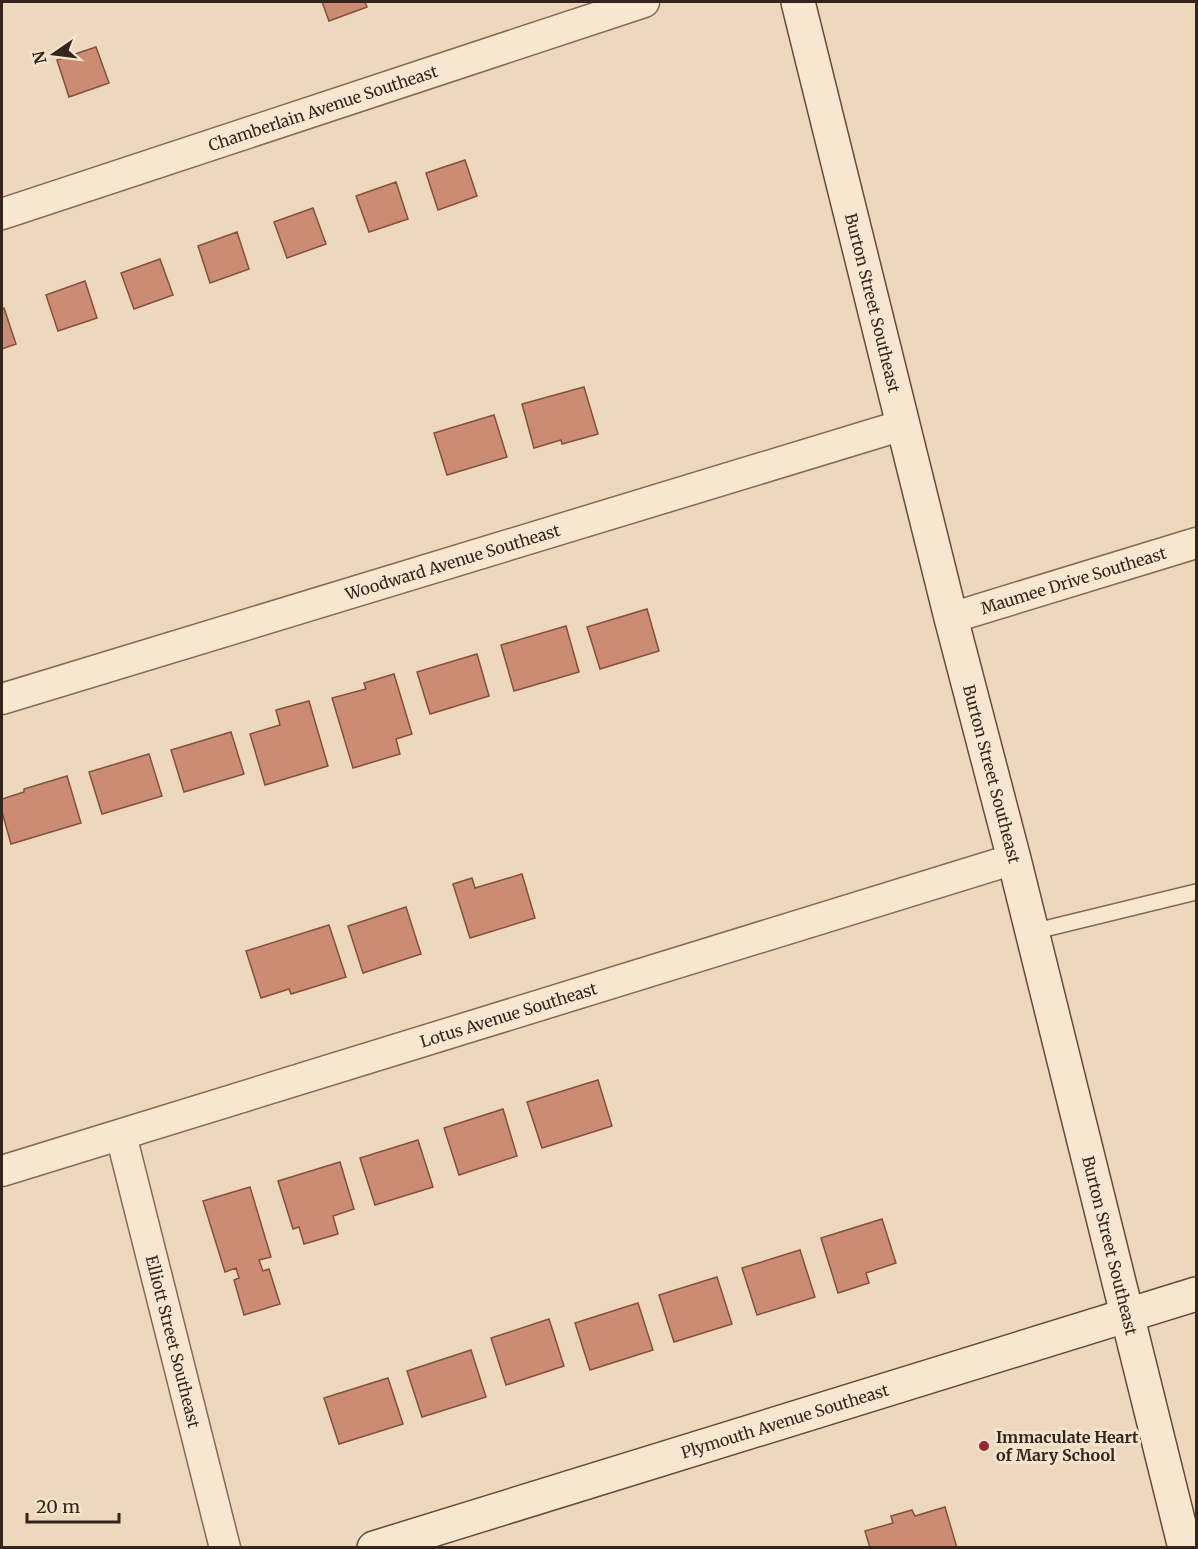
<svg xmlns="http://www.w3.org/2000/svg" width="1198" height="1549" font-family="Merriweather,serif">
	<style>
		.building { fill: #cb8c73; stroke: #844f3d; stroke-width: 1.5 }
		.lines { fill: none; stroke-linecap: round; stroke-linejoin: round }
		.service-casing { stroke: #856956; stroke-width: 18 }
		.minor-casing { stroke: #856956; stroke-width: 33 }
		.secondary-casing { stroke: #664a3a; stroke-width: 36 }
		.service { stroke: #f8e7d0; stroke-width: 15 }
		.minor { stroke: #f8e7d0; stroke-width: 30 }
		.secondary { stroke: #f8e7d0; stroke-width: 33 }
		.poi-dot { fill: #932736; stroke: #f5e4cc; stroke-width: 2 }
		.labels { text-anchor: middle; stroke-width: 6; stroke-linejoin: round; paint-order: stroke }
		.street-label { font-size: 16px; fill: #34241b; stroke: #f5e4cc }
		.poi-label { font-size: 16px; font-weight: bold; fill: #34241b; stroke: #f5e4cc; text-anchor: start }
	</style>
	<rect width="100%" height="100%" fill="#edd8bd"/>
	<path class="building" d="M322 2H365L367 7 329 21Z
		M96 47 109 83 69 97 57 60Z
		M465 160 477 196 438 210 426 173Z
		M396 182 408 219 369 232 356 196Z
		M313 208 326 244 287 258 274 222Z
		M237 232 249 269 210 283 198 246Z
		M160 259 173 295 134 309 121 273Z
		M85 281 97 318 58 331 46 295Z
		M4 308 16 344 2 349V309Z
		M584 387 598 434 562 444 561 440 534 448 522 404Z
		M494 415 507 457 447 475 434 433Z
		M647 609 659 651 600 669 587 627Z
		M566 626 579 672 514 691 501 645Z
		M477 654 489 696 430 714 417 672Z
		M394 674 412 734 396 739 400 754 353 768 332 698 366 689 364 683Z
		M309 701 328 766 265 785 250 734 280 725 276 710Z
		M231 732 244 774 184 792 171 750Z
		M149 754 162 796 102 814 89 772Z
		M67 776 81 823 11 844 2 812V799L24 792V789Z
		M522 874 535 918 470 938 453 884 472 878 475 888Z
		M406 907 421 954 363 973 348 926Z
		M329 925 346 977 291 994 289 989 261 998 246 951Z
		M598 1080 612 1126 542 1148 527 1102Z
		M503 1109 517 1156 459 1175 444 1128Z
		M418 1140 433 1187 375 1205 360 1158Z
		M340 1162 354 1209 333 1216 338 1234 304 1244 299 1227 293 1229 278 1181Z
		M250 1187 271 1257 259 1260 263 1271 269 1269 280 1304 244 1315 234 1280 239 1278 236 1268 225 1272 203 1201Z
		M882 1219 896 1263 866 1273 869 1283 838 1293 821 1238Z
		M800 1250 815 1297 757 1315 742 1268Z
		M717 1277 732 1324 674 1342 659 1295Z
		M638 1303 653 1350 590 1370 575 1323Z
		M549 1319 564 1366 506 1385 491 1338Z
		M471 1350 486 1397 422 1417 407 1371Z
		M388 1378 403 1424 339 1444 324 1398Z
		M945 1507 957 1548H870L865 1531 893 1523 891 1516 912 1510 915 1516Z"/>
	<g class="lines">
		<g class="service-casing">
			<path id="service" d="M1032 932 1196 892"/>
		</g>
		<g class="minor-casing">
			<g id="minor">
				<path id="s1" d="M2 214 644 2"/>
				<path id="s2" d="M951 618 1196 543"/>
				<path id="s3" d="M2 699 903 425"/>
				<path id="s4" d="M121 1135 225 1548"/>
				<path id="s5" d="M2 1171 1014 859"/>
			</g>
		</g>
		<g class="secondary-casing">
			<g id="secondary">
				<path id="s6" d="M798 2 951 618 1014 859 1185 1548"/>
				<path id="s7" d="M374 1548 1196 1294"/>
			</g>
		</g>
		<use href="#service" class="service"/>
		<use href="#minor" class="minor"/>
		<use href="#secondary" class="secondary"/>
	</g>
	<circle class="poi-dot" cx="984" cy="1446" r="6"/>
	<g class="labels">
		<g class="street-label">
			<text dy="6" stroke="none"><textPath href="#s1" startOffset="338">Chamberlain Avenue Southeast</textPath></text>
			<text dy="6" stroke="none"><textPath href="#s6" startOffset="310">Burton Street Southeast</textPath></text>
			<text dy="6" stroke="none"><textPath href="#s3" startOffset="471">Woodward Avenue Southeast</textPath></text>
			<text dy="6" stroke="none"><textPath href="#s2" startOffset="128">Maumee Drive Southeast</textPath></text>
			<text dy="6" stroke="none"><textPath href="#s6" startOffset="796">Burton Street Southeast</textPath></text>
			<text dy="6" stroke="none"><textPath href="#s5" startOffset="530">Lotus Avenue Southeast</textPath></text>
			<text dy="6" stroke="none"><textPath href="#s6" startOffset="1282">Burton Street Southeast</textPath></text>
			<text dy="6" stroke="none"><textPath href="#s4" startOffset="213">Elliott Street Southeast</textPath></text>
			<text dy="6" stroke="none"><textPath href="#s7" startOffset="430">Plymouth Avenue Southeast</textPath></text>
		</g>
		<g class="poi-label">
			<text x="996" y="1443">Immaculate Heart<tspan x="996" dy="18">of Mary School</tspan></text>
		</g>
	</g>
	<rect width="1198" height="1549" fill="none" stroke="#34241b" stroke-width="6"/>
	<g transform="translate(54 54) rotate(256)" stroke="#f5e4cc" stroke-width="4.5" paint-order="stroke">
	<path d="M0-4.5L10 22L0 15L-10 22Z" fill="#34241b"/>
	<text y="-9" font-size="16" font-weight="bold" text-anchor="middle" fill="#34241b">N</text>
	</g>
	<path d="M27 1513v9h92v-9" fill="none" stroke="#34241b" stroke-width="3"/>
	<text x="36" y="1513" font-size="18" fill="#34241b" stroke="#f5e4cc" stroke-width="4.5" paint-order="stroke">20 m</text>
</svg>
